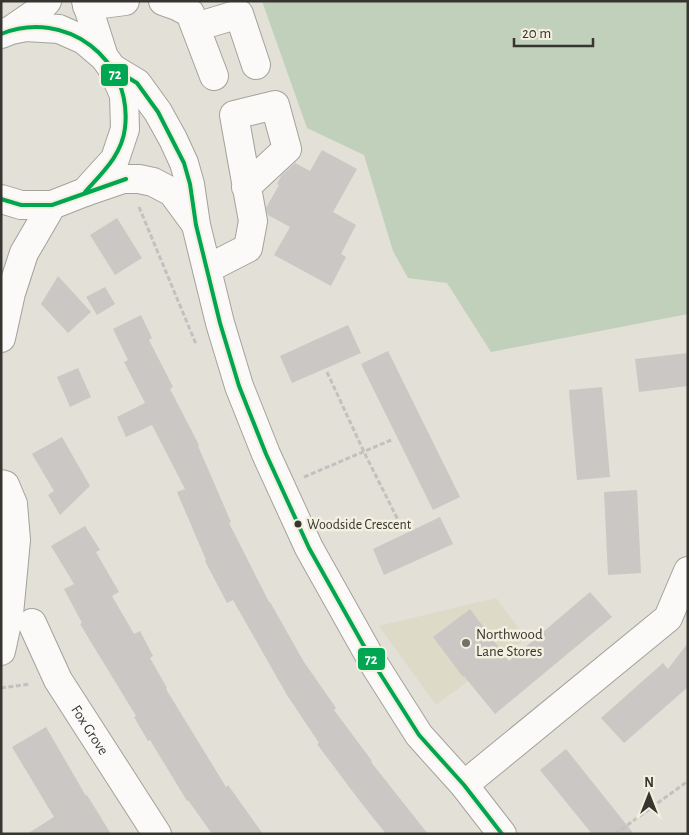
<svg xmlns="http://www.w3.org/2000/svg" width="689" height="835" font-family="'Alegreya Sans',sans-serif">
	<style>
		.built { fill: #dddac8 }
		.green { fill: #c1d0bb }
		.building { fill: #cac7c4 }
		.lines { fill: none; stroke-linecap: round; stroke-linejoin: round }
		.minor-casing { stroke: #a3a29b; stroke-width: 30 }
		.major-casing { stroke: #a3a29b; stroke-width: 30 }
		.path { stroke: #c2c1bf; stroke-width: 3; stroke-dasharray: 5 2.5; stroke-linecap: butt }
		.minor { stroke: #fbfaf9; stroke-width: 28 }
		.major { stroke: #fbfaf9; stroke-width: 28 }
		.bus-1-casing { stroke: #f3f0e0; stroke-width: 8 }
		.bus-1 { stroke: #00a651; stroke-width: 4 }
		.bus-dot { fill: #36352f; stroke: #f3f0e0; stroke-width: 2 }
		.poi-dot { fill: #72716a; stroke: #f3f0e0; stroke-width: 2 }
		.labels { text-anchor: middle; stroke-width: 5; stroke-linejoin: round; paint-order: stroke }
		.bus-label { font-size: 14px; fill: #36352f; stroke: #f3f0e0; text-anchor: start }
		.poi-label { font-size: 15px; fill: #36352f; stroke: #f3f0e0; text-anchor: start }
		.street-label { font-size: 15px; fill: #36352f; stroke: #f3f0e0 }
		.line-badge { stroke: #f3f0e0; stroke-width: 2 }
		.badge-label { font-size: 14px; text-anchor: middle; font-weight: bold; fill: #fff }
	</style>
	<rect width="100%" height="100%" fill="#e2e0d7"/>
	<path class="built" d="M496 598 526 638 436 705 379 626Z"/>
	<path class="green" d="M262 1H688V314L491 352 447 283 408 278 393 251 364 155 307 128Z"/>
	<path class="building" d="M322 150 357 169 333 212 356 225 341 254 346 257 331 286 274 255 290 227 268 215 266 208 279 185 277 184 281 176 295 163 310 171Z
		M117 218 142 258 115 275 90 235Z
		M58 276 91 312 68 333 41 304Z
		M105 287 115 304 97 315 86 297Z
		M141 315 152 338 149 340 173 387 170 389 199 445 198 446 231 522 229 523 269 602H270L304 662 336 708 334 710 372 761 371 762 428 834H386L359 800 317 744 319 743 287 695 233 600 227 603 205 561 206 560 177 492 185 489 152 425 126 437 117 417 145 403 124 362 128 360 113 329Z
		M348 325 361 353 292 383 280 356Z
		M388 351 460 497 433 510 361 364Z
		M688 353V386L639 392 635 359Z
		M78 368 91 397 70 407 57 377Z
		M602 387 610 477 577 480 569 390Z
		M62 437 90 486 60 515 48 495 54 491 32 454Z
		M637 490 641 573 608 575 604 492Z
		M440 517 453 544 384 575 373 549Z
		M85 526 100 550 96 552 119 592 112 596 134 634 140 631 153 656 150 658 167 688 166 689 226 787 228 785 263 834H212L188 800 187 801 150 740 148 741 134 717 136 716 80 624 82 623 64 589 74 584 51 546Z
		M590 592 612 617 495 714 464 676 463 677 433 637 470 609 509 661Z
		M688 643V687L624 743 601 718 663 663 668 669Z
		M46 727 86 796 87 795 111 834H27L54 817 12 747Z
		M566 749 634 834H592L540 770Z"/>
	<g class="lines">
		<g class="minor-casing">
			<g id="minor">
				<path d="M163 1 177 6 190 13 214 76"/>
				<path d="M87 6 125 1"/>
				<path d="M196 27 239 14 256 65"/>
				<path d="M112 68 137 83 158 112 173 139 184 163 190 184 196 225 220 323 239 386 266 454 309 548 374 664 419 735 464 785 502 834"/>
				<path d="M85 192 123 179H139L153 182 172 192 194 222"/>
				<path d="M207 269 248 248 253 221 234 115 275 105 287 149 246 187"/>
				<path d="M1 484 5 485 13 504 16 540 9 614 1 651"/>
				<path id="s1" d="M32 623 58 680 157 834"/>
				<path d="M464 785 668 618 688 571"/>
			</g>
		</g>
		<g class="major-casing">
			<path id="major" d="M86 1 104 57
				M11 30 37 12 47 1
				M1 34 11 30 26 27 59 29 84 40 104 57 112 68 124 95 125 129 115 159 85 192 52 205H21L1 199
				M1 338 11 293 24 253 52 205"/>
		</g>
		<path class="path" d="M139 207 196 344
			M327 372 364 452 403 530
			M304 477 391 440
			M1 688 30 684
			M615 834 688 781"/>
		<use href="#minor" class="minor"/>
		<use href="#major" class="major"/>
		<g class="bus-1-casing">
			<path id="bus-1" d="M1 34C66 8 133 59 125 128 122 155 102 173 85 192
				M112 68 137 83 158 112 184 163 190 184 196 225 220 323 239 386 266 454 309 548 374 664 419 735 464 785 502 834
				M1 199 21 205H52L126 179"/>
		</g>
		<use href="#bus-1" class="bus-1"/>
	</g>
	<circle class="bus-dot" cx="298" cy="524" r="4.5"/>
	<circle class="poi-dot" cx="466" cy="643" r="5"/>
	<g class="labels">
		<g class="bus-label">
			<text x="307" y="529">Woodside Crescent</text>
		</g>
		<g class="poi-label">
			<text x="476" y="639">Northwood<tspan x="476" dy="17">Lane Stores</tspan></text>
		</g>
		<g class="street-label">
			<text dy="5" stroke="none"><textPath href="#s1" startOffset="122">Fox Grove</textPath></text>
		</g>
	</g>
	<g class="line-badge">
		<rect x="100" y="63" width="29" height="24" rx="5" fill="#00a651"/>
		<rect x="357" y="647" width="29" height="24" rx="5" fill="#00a651"/>
	</g>
	<g class="badge-label">
		<text x="115" y="79">72</text>
		<text x="371" y="664">72</text>
	</g>
	<rect width="689" height="835" fill="none" stroke="#36352f" stroke-width="5"/>
	<g transform="translate(649 795)" stroke="#f3f0e0" stroke-width="4" paint-order="stroke">
	<path d="M0-4L9 19L0 12L-9 19Z" fill="#36352f"/>
	<text y="-8" font-size="14" font-weight="bold" text-anchor="middle" fill="#36352f">N</text>
	</g>
	<path d="M514 38v8h79v-8" fill="none" stroke="#36352f" stroke-width="2.5"/>
	<text x="522" y="38" font-size="15" fill="#36352f" stroke="#f3f0e0" stroke-width="4" paint-order="stroke">20 m</text>
</svg>
